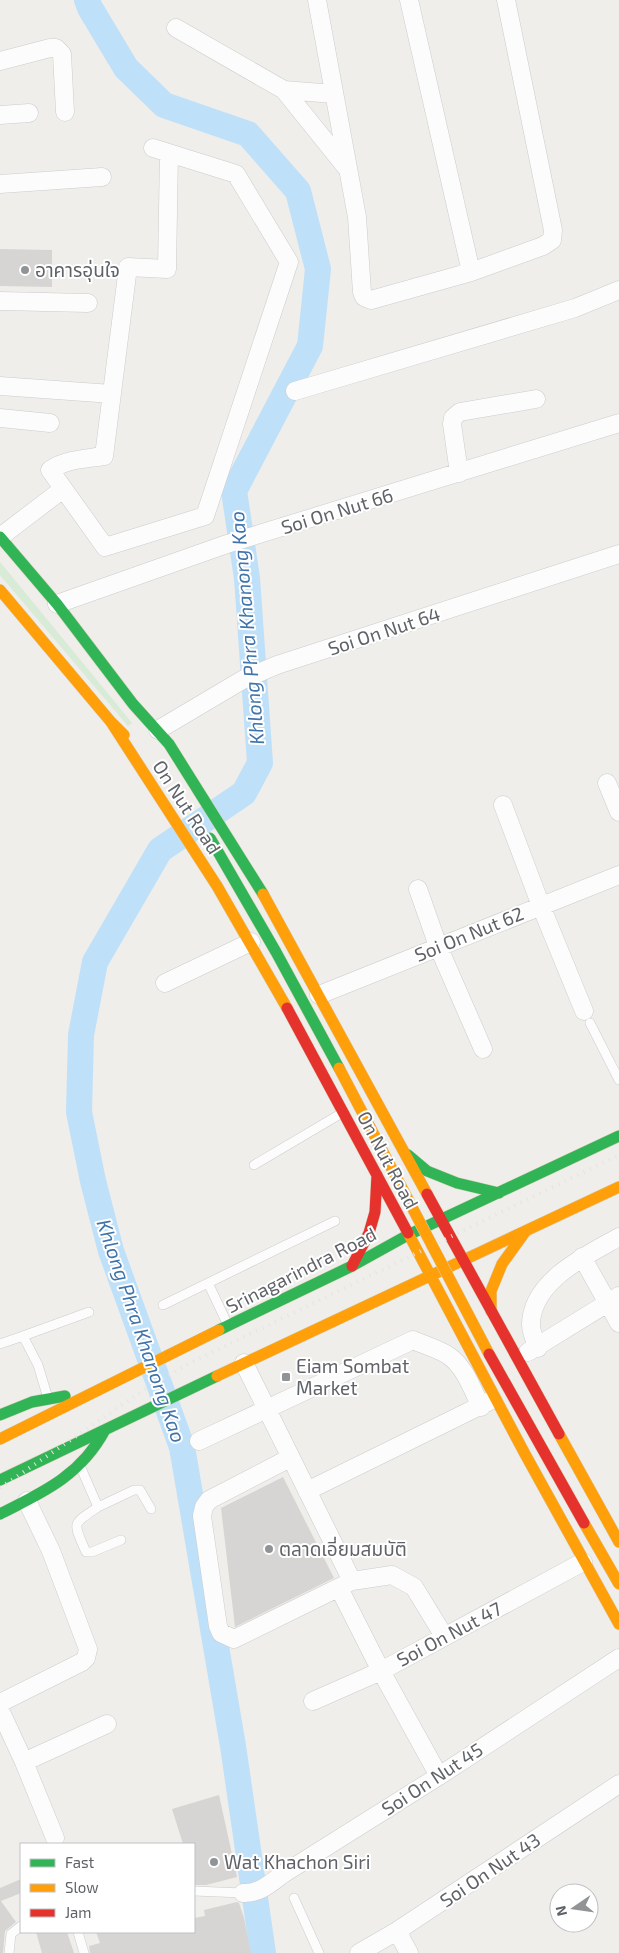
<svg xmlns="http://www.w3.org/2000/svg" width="619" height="1953" font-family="'Exo 2','Noto Sans Thai',sans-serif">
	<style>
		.green { fill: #d8ebd6 }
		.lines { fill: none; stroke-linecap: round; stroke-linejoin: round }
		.river { stroke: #bfe0f9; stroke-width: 26 }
		.building { fill: #d6d5d3 }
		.lane-casing { stroke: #cbcccc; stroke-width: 10 }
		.street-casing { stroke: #cbcccc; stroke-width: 19 }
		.fast-casing { stroke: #d7ceb8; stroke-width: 12 }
		.slow-casing { stroke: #d7ceb8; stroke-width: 12 }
		.jam-casing { stroke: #d7ceb8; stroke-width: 12 }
		.lane { stroke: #fdfcfc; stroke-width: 9 }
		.street { stroke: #fdfcfc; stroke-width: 18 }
		.fast { stroke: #30b455; stroke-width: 11 }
		.slow { stroke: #ff9f0a; stroke-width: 11 }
		.jam { stroke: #e5322d; stroke-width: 11 }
		.rail { stroke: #e4e4e4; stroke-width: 4; stroke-dasharray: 1 6; stroke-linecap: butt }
		.fast-bridge-casing { stroke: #d7ceb8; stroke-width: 12; stroke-linecap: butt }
		.slow-bridge-casing { stroke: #d7ceb8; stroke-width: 12; stroke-linecap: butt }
		.jam-bridge-casing { stroke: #d7ceb8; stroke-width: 12; stroke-linecap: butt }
		.fast-bridge { stroke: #30b455; stroke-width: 11 }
		.slow-bridge { stroke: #ff9f0a; stroke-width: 11 }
		.jam-bridge { stroke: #e5322d; stroke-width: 11 }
		.poi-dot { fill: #919496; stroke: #fff; stroke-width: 2 }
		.labels { text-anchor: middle; stroke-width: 4; stroke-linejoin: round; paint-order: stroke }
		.poi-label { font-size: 19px; fill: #5f6368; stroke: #fff; text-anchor: start }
		.street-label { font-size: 19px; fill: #5f6368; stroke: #fff }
		.water-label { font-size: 20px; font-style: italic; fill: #4174aa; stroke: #fff }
	</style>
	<rect width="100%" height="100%" fill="#efeeea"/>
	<path class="green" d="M0 562 132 723 128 726 0 575Z"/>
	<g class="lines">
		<path class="river" d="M87 0 90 8 126 68 164 105 248 134 298 191 318 269 310 346 234 491 247 578 260 763 244 793 160 850 95 962 81 1035 79 1112 93 1181 111 1251 182 1447 233 1746 263 1953"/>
	</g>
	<path class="building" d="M0 249 52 250V287L0 286Z
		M283 1477 334 1578 235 1627 221 1508Z
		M219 1795 237 1877 206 1885H194V1844H183L172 1809Z
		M21 1879V1893L1 1901 16 1922 5 1931 3 1953H0V1888Z
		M237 1902 239 1903 244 1918 251 1953H90L89 1946 100 1943 96 1932H194V1918L205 1916 204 1910Z
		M36 1932H67L74 1953H42Z"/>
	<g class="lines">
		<g class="lane-casing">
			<path id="lane" d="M590 1023 619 1080
				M254 1165 342 1113
				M208 1283 227 1323
				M163 1305 335 1221
				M23 1336 89 1312
				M0 1344 23 1336 38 1365 47 1395
				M81 1468 98 1507C71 1525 73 1522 86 1552H92L121 1540
				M98 1507 134 1490H140L151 1509
				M194 1891 243 1893
				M294 1898 319 1953
				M78 1932 84 1953
				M9 1953 11 1934 21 1926"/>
		</g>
		<g class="street-casing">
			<path id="street" d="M317 0 357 217 362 292 364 297 371 300 471 272 543 246 552 240 553 230 506 0
				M409 0 471 272
				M176 28 284 90 334 94
				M0 61 50 48H56L62 54 65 112
				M284 90 346 167
				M0 115 29 113
				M153 148 236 174 289 262 205 516 105 547 50 470C66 459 85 459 104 456L128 267 167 269 169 153
				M0 184 102 177
				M0 301 88 303
				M0 386 112 394
				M295 391 575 308 619 290
				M0 418 50 423
				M459 473 452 424 453 418 460 412 536 399
				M0 537 63 489
				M57 604 227 544 619 423
				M158 730 244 679 277 665 619 554
				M607 783 619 812
				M503 805 541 906 584 1011
				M418 889 438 946 483 1049
				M165 983 251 942
				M319 995 619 875
				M582 1257 619 1323
				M538 1348C535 1341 531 1332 531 1325 531 1281 587 1255 619 1237
				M528 1352 619 1296
				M244 1363 352 1581
				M199 1441 413 1340C424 1345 439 1349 449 1356 465 1367 473 1391 481 1407
				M290 1458 209 1500 204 1507 202 1516 218 1626 221 1633 234 1639 352 1581 392 1575 414 1587 444 1636
				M307 1491 490 1401
				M339 1588 381 1671 439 1776
				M313 1701 381 1671 583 1562
				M0 1703 82 1662 86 1658 88 1649 51 1551 27 1501
				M0 1710 24 1762 55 1838
				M24 1762 107 1724
				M243 1893C259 1894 271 1883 283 1874L439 1776 619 1658
				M397 1931 409 1953
				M359 1953 397 1931 619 1784"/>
		</g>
		<g class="fast-casing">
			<path id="fast" d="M0 537 57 604 133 704 169 744 263 894
				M408 1155 427 1171 457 1183 499 1193
				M219 1330 352 1266 408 1235 619 1136
				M0 1415 32 1402 65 1396
				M0 1480 217 1376
				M0 1514C44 1492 81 1475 105 1430"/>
		</g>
		<g class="slow-casing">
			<path id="slow" d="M0 590 111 722 124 735
				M111 722 217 886 287 1008
				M263 894 427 1194
				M408 1233 525 1454 619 1624
				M491 1311V1291L502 1264 525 1232
				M217 1376 619 1187
				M559 1434 619 1542
				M0 1439 219 1330"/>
		</g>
		<g class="jam-casing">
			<path id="jam" d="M287 1008 408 1233
				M427 1194 559 1434
				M352 1266 369 1233 375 1212 377 1175"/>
		</g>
		<use href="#lane" class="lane"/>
		<use href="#street" class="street"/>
		<use href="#fast" class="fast"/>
		<use href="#slow" class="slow"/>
		<use href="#jam" class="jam"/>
		<path class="rail" d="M0 1488 141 1392 188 1364 619 1155"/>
		<g class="fast-bridge-casing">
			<path id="fast-bridge" d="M210 838 276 952 339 1068"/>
		</g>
		<g class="slow-bridge-casing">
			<path id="slow-bridge" d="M339 1068 489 1354
				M584 1523 619 1584"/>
		</g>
		<g class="jam-bridge-casing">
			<path id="jam-bridge" d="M489 1354 584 1523"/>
		</g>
		<use href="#fast-bridge" class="fast-bridge"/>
		<use href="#slow-bridge" class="slow-bridge"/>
		<use href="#jam-bridge" class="jam-bridge"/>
	</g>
	<g class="poi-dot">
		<circle cx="25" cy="270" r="5"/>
		<rect x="281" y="1372" width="10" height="10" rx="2.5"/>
		<circle cx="269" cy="1549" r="5"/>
		<circle cx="214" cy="1862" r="5"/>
	</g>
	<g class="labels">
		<g class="poi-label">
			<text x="35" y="277">อาคารอุ่นใจ</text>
			<text x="296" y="1373">Eiam Sombat<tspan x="296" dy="22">Market</tspan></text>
			<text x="279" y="1556">ตลาดเอี่ยมสมบัติ</text>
			<text x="224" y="1869">Wat Khachon Siri</text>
		</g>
		<g class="street-label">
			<text transform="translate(337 511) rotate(-17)" y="7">Soi On Nut 66</text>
			<text transform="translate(384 631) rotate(-18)" y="7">Soi On Nut 64</text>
			<text transform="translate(187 807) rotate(57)" y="7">On Nut Road</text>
			<text transform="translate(469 934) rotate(-22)" y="7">Soi On Nut 62</text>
			<text transform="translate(388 1160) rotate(62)" y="7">On Nut Road</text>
			<text transform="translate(301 1270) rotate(-27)" y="7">Srinagarindra Road</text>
			<text transform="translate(449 1634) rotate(-28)" y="7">Soi On Nut 47</text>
			<text transform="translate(432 1779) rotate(-33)" y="7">Soi On Nut 45</text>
			<text transform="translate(490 1870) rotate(-34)" y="7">Soi On Nut 43</text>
		</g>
		<g class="water-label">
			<text transform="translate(247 628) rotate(-95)" y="7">Khlong Phra Khanong Kao</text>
			<text transform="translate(141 1331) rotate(71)" y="7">Khlong Phra Khanong Kao</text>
		</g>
	</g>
	<rect x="20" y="1843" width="175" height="90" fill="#ffffff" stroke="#bfc1c3"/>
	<rect x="30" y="1859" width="25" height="8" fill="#30b455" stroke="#bfc1c3"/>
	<text x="65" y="1868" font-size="15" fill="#5f6368">Fast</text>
	<rect x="30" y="1884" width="25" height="8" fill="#ff9f0a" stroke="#bfc1c3"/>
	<text x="65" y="1893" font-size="15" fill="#5f6368">Slow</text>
	<rect x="30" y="1909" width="25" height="8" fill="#e5322d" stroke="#bfc1c3"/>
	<text x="65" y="1918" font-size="15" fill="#5f6368">Jam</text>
	<g transform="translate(574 1908) rotate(257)"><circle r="24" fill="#ffffff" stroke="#bfc1c3"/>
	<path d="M0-4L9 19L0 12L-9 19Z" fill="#919496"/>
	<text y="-8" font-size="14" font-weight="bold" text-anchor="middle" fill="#5f6368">N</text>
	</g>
</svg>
